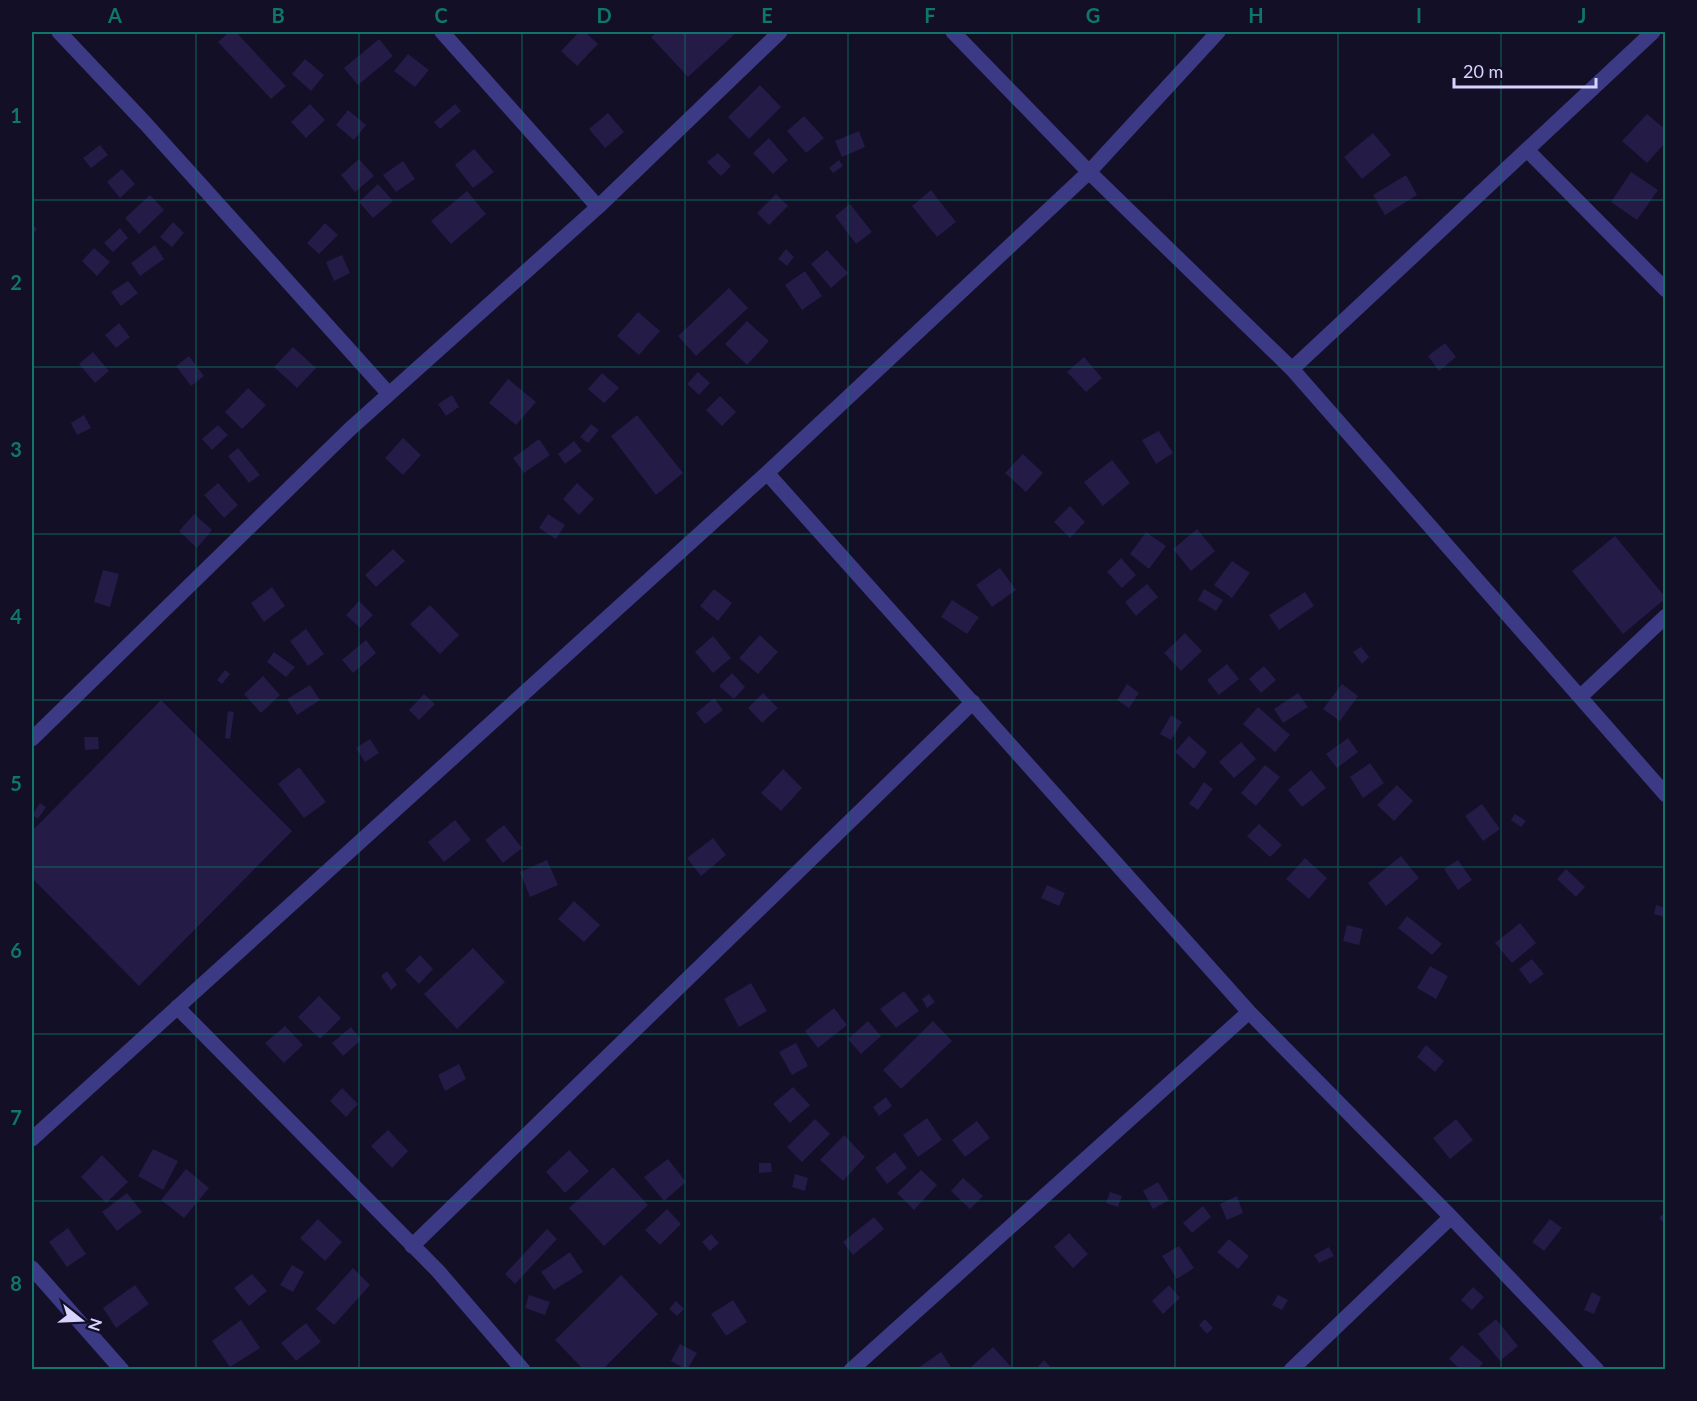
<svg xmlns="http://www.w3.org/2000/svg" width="1697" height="1401" font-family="Lato,sans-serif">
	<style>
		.building { fill: #241b47 }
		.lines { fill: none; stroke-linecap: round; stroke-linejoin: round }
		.street { stroke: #3d3a85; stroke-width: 15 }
		.grid { fill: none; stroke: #0f766e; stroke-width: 1.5; stroke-opacity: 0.55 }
		.neatline { fill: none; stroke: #0f766e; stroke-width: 2 }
		.grid-label { font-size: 20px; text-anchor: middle; font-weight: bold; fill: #0f766e }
	</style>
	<rect width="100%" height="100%" fill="#130f26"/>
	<path class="building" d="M229 32H236L286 86 271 99 218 42Z
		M579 32H585L598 44 577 66 561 51Z
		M657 32H737L688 77 651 37Z
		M379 39 393 56 358 85 344 68Z
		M408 54 429 70 415 87 394 71Z
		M305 59 324 75 311 91 292 74Z
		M760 85 781 107 749 139 728 117Z
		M310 104 325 120 306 138 291 122Z
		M455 104 461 111 440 129 434 122Z
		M348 110 366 125 354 140 336 125Z
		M608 113 624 132 605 148 589 129Z
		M1647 114 1666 130V142L1647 163 1622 141Z
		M804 116 824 138 806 153 787 131Z
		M859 131 865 147 842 157 835 141Z
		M1373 133 1391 155 1362 179 1344 157Z
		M769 138 788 160 773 174 753 153Z
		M100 145 108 155 91 168 83 158Z
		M474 149 494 172 473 188 455 165Z
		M718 153 731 166 721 176 707 162Z
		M359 159 374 176 355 192 341 175Z
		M839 160 843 166 833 173 829 168Z
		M403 161 415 179 396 192 383 175Z
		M122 169 135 184 120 198 107 182Z
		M1631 172 1658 190 1637 220 1611 202Z
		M1406 175 1417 195 1385 215 1373 195Z
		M378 184 393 201 373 218 359 202Z
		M931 190 956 222 937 237 912 206Z
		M467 191 486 214 451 244 431 221Z
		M776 194 788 206 769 225 757 213Z
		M150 195 164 210 139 234 125 218Z
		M850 204 872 232 856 244 835 216Z
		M173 222 184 233 172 247 160 237Z
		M325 223 338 235 319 254 307 243Z
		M32 224 37 229 32 236Z
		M120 228 128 238 113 252 104 243Z
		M155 245 164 259 140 276 131 263Z
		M94 248 110 262 97 276 82 261Z
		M786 249 794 257 787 266 778 259Z
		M827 250 848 273 831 288 811 264Z
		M342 255 350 273 334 281 326 262Z
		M805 271 822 296 802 310 785 285Z
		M128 281 138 293 121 306 111 292Z
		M729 288 748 308 696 356 678 336Z
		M638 312 660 331 639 355 617 336Z
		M747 321 769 341 747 365 725 344Z
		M119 323 130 337 116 348 105 335Z
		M1445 343 1456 357 1439 371 1428 356Z
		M293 347 316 368 297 388 274 367Z
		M93 352 109 371 95 383 79 364Z
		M189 356 204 376 191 386 176 366Z
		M1084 357 1102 378 1086 392 1067 372Z
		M698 372 710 383 699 395 687 384Z
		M602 373 619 388 604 403 588 389Z
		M508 379 536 402 516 425 489 403Z
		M248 388 266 405 242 429 225 412Z
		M452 395 459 407 446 416 438 404Z
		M720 396 736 412 722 426 706 410Z
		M84 415 91 428 77 435 71 423Z
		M637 415 683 473 656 495 611 436Z
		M591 424 599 430 588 443 580 437Z
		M218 425 228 435 212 450 202 439Z
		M1159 431 1173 453 1156 464 1142 440Z
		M403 438 421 455 403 475 385 458Z
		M539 439 550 455 524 473 513 458Z
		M574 441 582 451 565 464 558 454Z
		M238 448 260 475 249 483 228 456Z
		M1023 454 1043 473 1026 492 1005 473Z
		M1112 460 1130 483 1103 506 1084 482Z
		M218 483 238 505 224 518 204 495Z
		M577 483 594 499 579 515 563 499Z
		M1070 506 1085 522 1070 538 1054 522Z
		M194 514 212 530 197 548 179 531Z
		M548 514 565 525 556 539 539 528Z
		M1197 529 1215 551 1191 571 1173 549Z
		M1146 532 1166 546 1149 569 1130 554Z
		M1615 536 1666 598 1623 634 1572 571Z
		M393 549 405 561 376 587 365 575Z
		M1121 558 1136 575 1122 588 1107 572Z
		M1232 561 1250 573 1232 598 1214 585Z
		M1000 568 1016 590 992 607 976 585Z
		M103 570 119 574 110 607 94 602Z
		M1147 584 1158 597 1136 616 1125 602Z
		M272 587 285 606 264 622 251 603Z
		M714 589 732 603 718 621 700 606Z
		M1204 589 1223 600 1216 611 1198 600Z
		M1305 592 1314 606 1279 630 1269 615Z
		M952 600 979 617 967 634 941 617Z
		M359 601 373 615 360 628 346 615Z
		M430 605 459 635 440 654 410 624Z
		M306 629 324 654 308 666 290 641Z
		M1185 633 1202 651 1181 671 1164 653Z
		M760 635 778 652 758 674 739 658Z
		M713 636 731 658 713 673 695 652Z
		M366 640 376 653 353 673 342 660Z
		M1361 647 1369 657 1362 664 1353 652Z
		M274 652 295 667 286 677 267 662Z
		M1227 664 1239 679 1219 695 1207 680Z
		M1264 666 1276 680 1261 693 1249 679Z
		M225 670 230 674 222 684 217 680Z
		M732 673 745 687 734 699 719 686Z
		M263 676 280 695 261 713 244 694Z
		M1127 684 1139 693 1129 708 1117 700Z
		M1342 684 1358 696 1340 721 1323 709Z
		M310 685 320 700 297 715 287 699Z
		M763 693 778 708 762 723 748 708Z
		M1298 693 1308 707 1283 723 1274 709Z
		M424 694 435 704 419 720 409 710Z
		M714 698 723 710 705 724 696 713Z
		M161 700 292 831 139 986 32 878V831Z
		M1258 707 1290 735 1275 752 1243 724Z
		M228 711 234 712 230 739 225 738Z
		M1171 715 1182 722 1171 740 1160 734Z
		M1189 736 1207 752 1194 769 1175 752Z
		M84 737H98L99 749 85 750Z
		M1348 738 1358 752 1337 768 1326 754Z
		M370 739 379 753 365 762 356 748Z
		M1241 742 1256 759 1234 778 1219 762Z
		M1370 763 1384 783 1363 798 1350 777Z
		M1265 765 1280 777 1256 806 1241 793Z
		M299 767 326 802 304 818 278 784Z
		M783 769 802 788 781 811 761 793Z
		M1311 770 1326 788 1302 807 1288 790Z
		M1204 782 1213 789 1198 810 1189 804Z
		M1397 785 1413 801 1394 821 1377 805Z
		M40 803 46 807 38 819 32 815Z
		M1482 804 1500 829 1483 841 1465 816Z
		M1515 814 1526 821 1521 827 1511 820Z
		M455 820 471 840 444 862 428 842Z
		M1259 824 1282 845 1270 857 1247 836Z
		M504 825 522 848 503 863 485 840Z
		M713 838 726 855 701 876 687 858Z
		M1401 856 1419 878 1386 906 1368 883Z
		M1305 858 1327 878 1309 899 1286 879Z
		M547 860 558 885 530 897 520 872Z
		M1458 860 1472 880 1458 890 1444 869Z
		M1566 869 1585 887 1576 897 1557 879Z
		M1047 885 1065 893 1059 906 1041 898Z
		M574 901 600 925 584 942 558 919Z
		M1656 905 1666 908 1664 917 1654 914Z
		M1407 916 1442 944 1432 955 1398 928Z
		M1520 923 1536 943 1512 963 1495 943Z
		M1347 925 1363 929 1359 945 1343 941Z
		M473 948 505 982 457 1029 424 994Z
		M420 955 433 969 419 984 405 970Z
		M1532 959 1544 974 1530 984 1519 969Z
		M1430 966 1448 976 1436 999 1417 988Z
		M387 971 397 985 391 990 381 976Z
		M751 983 767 1011 739 1027 724 999Z
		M904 991 919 1011 896 1028 880 1009Z
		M929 994 935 1002 927 1008 922 999Z
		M319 996 341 1018 320 1039 298 1017Z
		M834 1008 847 1025 818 1048 805 1031Z
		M868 1021 881 1036 861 1054 848 1039Z
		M933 1021 952 1041 901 1089 883 1070Z
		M285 1026 303 1045 284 1063 265 1043Z
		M351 1027 361 1040 343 1056 332 1043Z
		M796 1043 808 1066 792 1075 779 1052Z
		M1426 1045 1444 1061 1435 1072 1417 1057Z
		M459 1064 466 1079 445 1091 438 1075Z
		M793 1087 810 1105 790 1123 773 1104Z
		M342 1088 358 1104 346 1117 330 1101Z
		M886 1097 892 1106 879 1116 873 1107Z
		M927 1118 942 1140 918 1157 903 1135Z
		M815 1119 830 1134 802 1162 787 1147Z
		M1456 1119 1473 1140 1450 1159 1433 1138Z
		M977 1121 990 1138 965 1157 952 1140Z
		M388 1130 408 1151 392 1168 371 1146Z
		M844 1135 865 1157 843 1181 820 1160Z
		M153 1149 178 1161 163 1190 138 1176Z
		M569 1150 589 1171 565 1193 546 1172Z
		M895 1152 907 1168 887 1184 875 1168Z
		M102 1155 128 1182 106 1203 81 1177Z
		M668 1159 686 1182 664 1201 644 1177Z
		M759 1163H771L772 1172 759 1173Z
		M613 1167 648 1205 604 1246 569 1208Z
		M186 1169 209 1188 184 1218 161 1200Z
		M921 1170 937 1185 914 1210 897 1193Z
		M795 1174 808 1178 805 1191 792 1187Z
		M963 1178 983 1196 970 1209 951 1191Z
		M1158 1182 1169 1200 1153 1209 1143 1191Z
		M1110 1192 1122 1196 1118 1207 1106 1203Z
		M127 1193 142 1212 117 1231 102 1212Z
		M1237 1196 1243 1213 1227 1220 1220 1204Z
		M1203 1206 1211 1217 1192 1233 1183 1223Z
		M667 1209 681 1224 660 1245 645 1230Z
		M1666 1211V1225L1659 1218Z
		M874 1217 884 1229 853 1255 843 1242Z
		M318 1219 342 1242 325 1261 300 1238Z
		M1550 1219 1562 1228 1544 1251 1532 1242Z
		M68 1228 86 1254 67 1267 49 1242Z
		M547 1229 557 1239 515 1284 505 1274Z
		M1069 1233 1088 1254 1073 1268 1054 1247Z
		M711 1234 719 1243 710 1251 702 1242Z
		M1229 1239 1249 1256 1238 1269 1217 1252Z
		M1179 1246 1194 1268 1177 1279 1162 1256Z
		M1329 1247 1334 1256 1319 1263 1314 1255Z
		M570 1252 583 1272 554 1290 541 1272Z
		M292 1265 304 1272 293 1292 280 1285Z
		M353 1268 370 1285 334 1325 316 1309Z
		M252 1274 267 1291 249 1306 234 1288Z
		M621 1275 658 1314 602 1370H584L555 1340Z
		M135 1285 149 1304 116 1328 103 1308Z
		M1169 1285 1180 1298 1163 1314 1152 1301Z
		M1473 1287 1484 1297 1472 1310 1461 1300Z
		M1592 1292 1601 1297 1594 1314 1584 1310Z
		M529 1295 550 1302 545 1315 525 1308Z
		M1278 1295 1288 1300 1282 1310 1272 1305Z
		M733 1300 747 1322 726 1336 711 1314Z
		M676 1301 684 1309 677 1316 669 1309Z
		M1205 1319 1213 1328 1207 1334 1199 1325Z
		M1496 1319 1518 1346 1500 1361 1478 1334Z
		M241 1320 260 1348 230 1367 212 1341Z
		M306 1323 321 1342 296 1361 281 1343Z
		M680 1344 697 1353 687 1370 671 1361Z
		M1462 1345 1483 1363 1477 1370H1461L1449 1359Z
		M993 1347 1014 1370H973L971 1367Z
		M941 1352 953 1370H915Z
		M1044 1360 1053 1370H1035Z"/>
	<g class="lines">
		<path class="street" d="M59 32 145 123 389 394
			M442 32 598 207
			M953 32 1089 172 1292 369 1666 795
			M1527 150 1666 290
			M1292 369 1653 32
			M767 473 1249 1012 1451 1217 1597 1370
			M1580 697 1666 616
			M32 739 350 429 598 207 780 32
			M177 1007 438 1271 523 1370
			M32 1139 767 473 1089 172 1218 32
			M412 1246 973 702
			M32 1268 122 1370
			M851 1370 1249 1012
			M1291 1370 1451 1217"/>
	</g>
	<path class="grid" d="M196 32V1370M359 32V1370M522 32V1370M685 32V1370M848 32V1370M1012 32V1370M1175 32V1370M1338 32V1370M1501 32V1370M32 200H1666M32 367H1666M32 534H1666M32 700H1666M32 867H1666M32 1034H1666M32 1201H1666"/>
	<rect width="1697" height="1401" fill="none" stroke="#130f26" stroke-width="66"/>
	<g transform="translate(81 1320) rotate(108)" stroke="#130f26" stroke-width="4.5" paint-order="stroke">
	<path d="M0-4.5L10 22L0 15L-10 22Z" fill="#d9d4ff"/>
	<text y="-9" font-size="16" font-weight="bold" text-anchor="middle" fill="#d9d4ff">N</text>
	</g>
	<path d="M1454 78v9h142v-9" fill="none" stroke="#d9d4ff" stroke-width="3"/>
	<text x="1463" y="78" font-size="18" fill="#d9d4ff" stroke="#130f26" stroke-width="4.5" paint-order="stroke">20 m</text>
	<rect x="33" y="33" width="1631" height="1335" class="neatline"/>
	<g class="grid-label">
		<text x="115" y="23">A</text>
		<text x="278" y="23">B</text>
		<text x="441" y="23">C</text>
		<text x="604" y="23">D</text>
		<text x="767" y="23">E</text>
		<text x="930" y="23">F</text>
		<text x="1093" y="23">G</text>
		<text x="1256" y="23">H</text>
		<text x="1419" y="23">I</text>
		<text x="1582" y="23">J</text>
		<text x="16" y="123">1</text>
		<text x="16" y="290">2</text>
		<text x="16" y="457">3</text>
		<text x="16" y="624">4</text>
		<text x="16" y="791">5</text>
		<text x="16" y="958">6</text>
		<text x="16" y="1125">7</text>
		<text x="16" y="1291">8</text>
	</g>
</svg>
